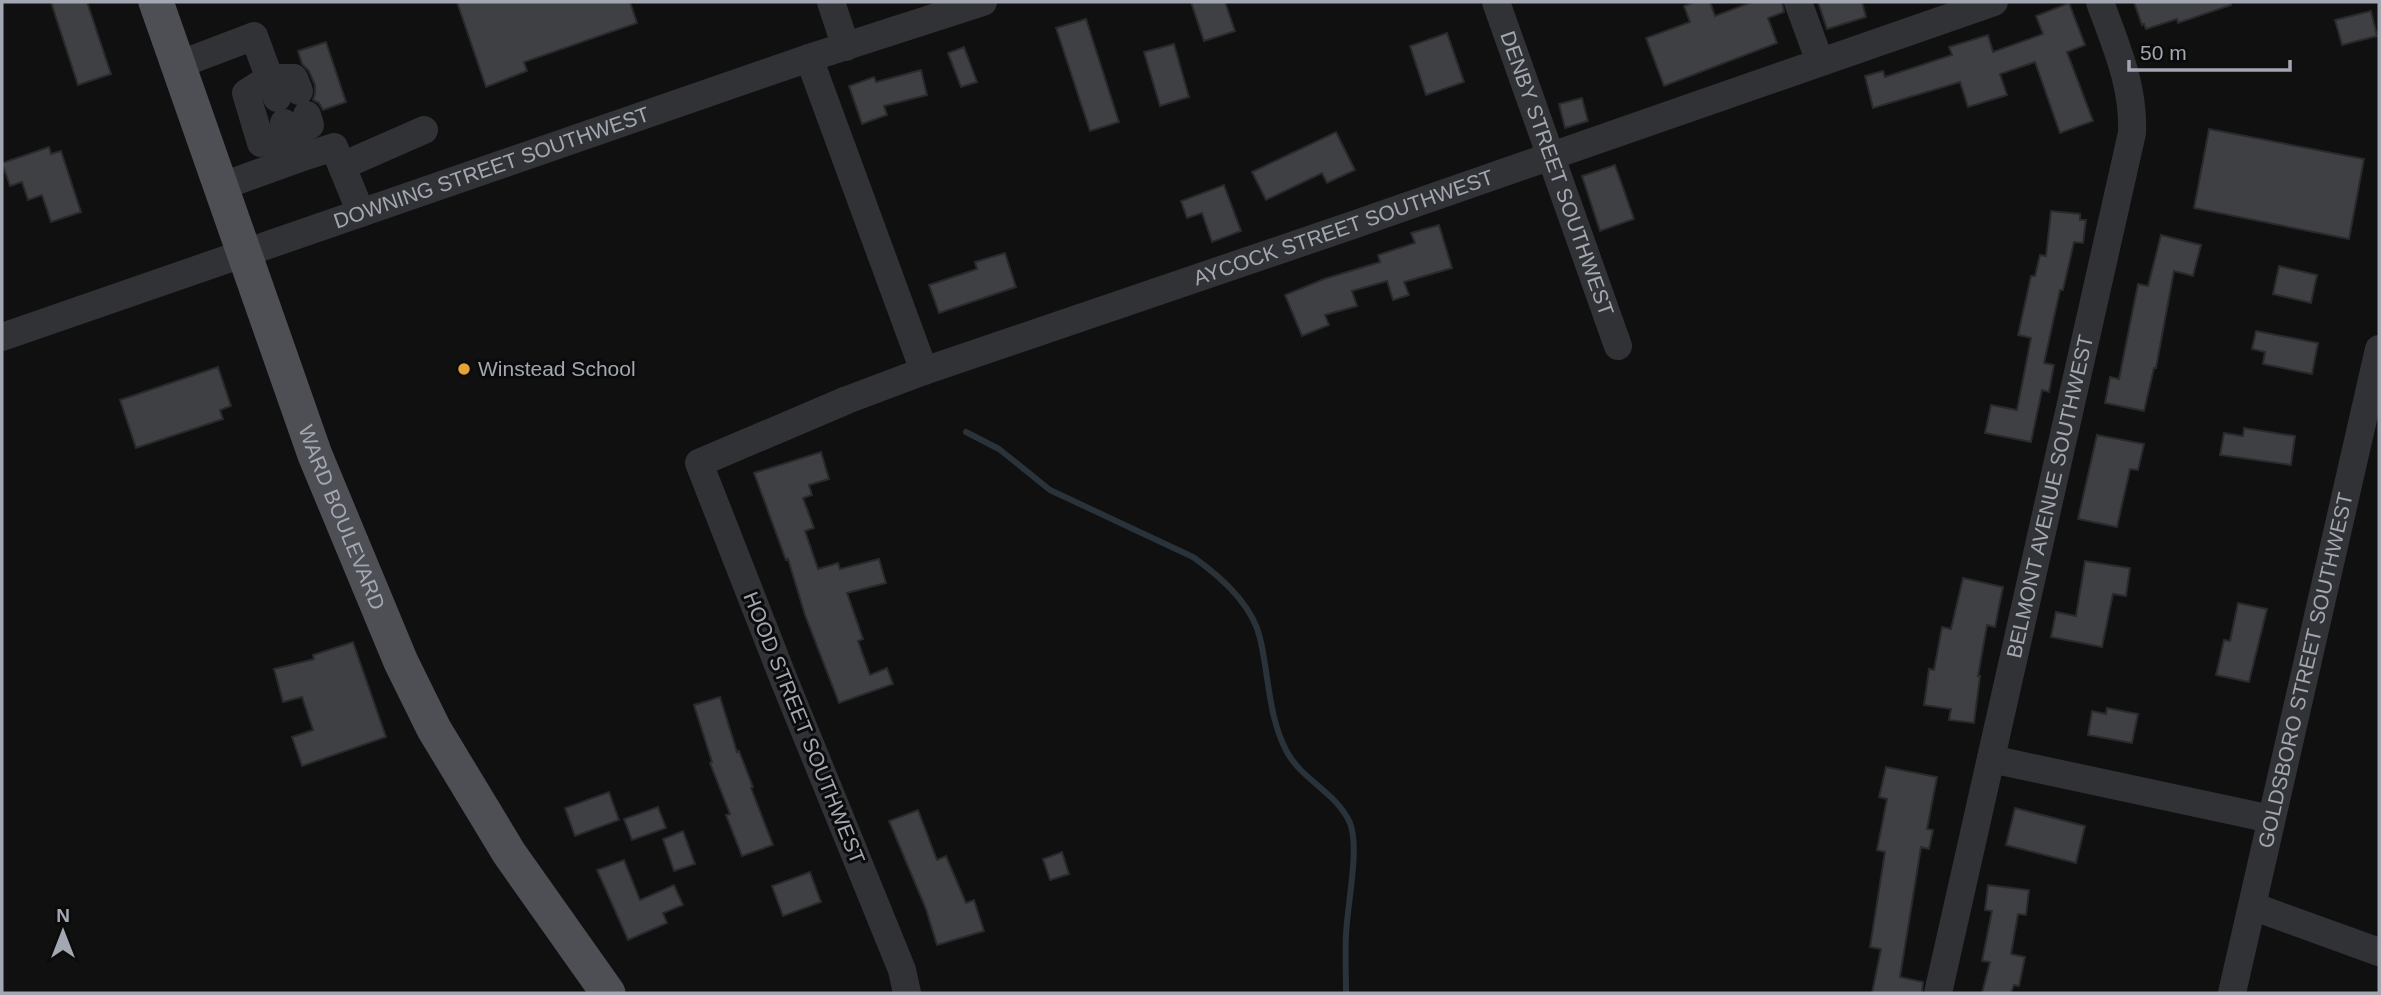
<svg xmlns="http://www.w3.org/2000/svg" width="2381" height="995" font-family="Helvetica,sans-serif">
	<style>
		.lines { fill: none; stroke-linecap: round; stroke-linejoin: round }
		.stream { stroke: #2a3339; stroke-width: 6 }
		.building { fill: #3f4044; stroke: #2a2a2d; stroke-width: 2 }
		.minor { stroke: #313236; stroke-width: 28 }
		.major { stroke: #4d4f55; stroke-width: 35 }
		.poi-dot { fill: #e4a335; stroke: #0b0b0c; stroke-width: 2.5 }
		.labels { text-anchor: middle; stroke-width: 6; stroke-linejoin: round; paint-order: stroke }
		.street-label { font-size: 21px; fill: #a2a7b1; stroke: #0b0b0c }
		.poi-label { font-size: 21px; fill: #a2a7b1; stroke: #0b0b0c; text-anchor: start }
	</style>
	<rect width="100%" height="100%" fill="#101011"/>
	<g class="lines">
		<path class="stream" d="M966 432 999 449 1050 490 1193 557C1220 576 1252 604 1260 638 1269 675 1268 717 1287 752 1302 780 1337 793 1350 823 1360 848 1347 906 1346 935 1345 954 1346 974 1346 993"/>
	</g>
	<path class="building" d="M51 2H87L111 74 78 85Z
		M457 2H630L637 23 524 62 527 71 486 87Z
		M1191 2H1225L1235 31 1204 41Z
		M1695 2H1710L1715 16 1752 2H1782L1784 12 1768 18 1777 43 1664 86 1646 38 1690 22 1684 6Z
		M1818 2H1862L1866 17 1827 29Z
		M2134 2H2231V5L2178 23 2177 19 2146 29 2144 24 2142 25Z
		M2069 3 2085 45 2067 52 2093 121 2060 133 2035 62 2000 74 2007 95 1968 107 1960 82 1873 108 1865 76 1883 71 1885 77 1952 55 1949 47 1988 35 1993 52 2043 34 2036 16Z
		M2371 11 2377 36 2342 45 2335 20Z
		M1086 19 1119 122 1090 131 1056 28Z
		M1447 33 1464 82 1426 95 1410 46Z
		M326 42 346 102 323 110 319 103 313 100 315 93V85L309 71 302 64 298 51Z
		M1174 44 1189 97 1160 106 1144 52Z
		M964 47 977 82 961 87 948 53Z
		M921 70 927 95 884 106 887 115 862 124 849 86 874 77 876 82Z
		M1582 98 1588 121 1565 128 1559 104Z
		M2209 129 2364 159 2349 239 2194 208Z
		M1336 132 1355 170 1327 183 1322 173 1266 200 1252 172Z
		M49 147 51 154 61 151 81 212 51 222 42 195 28 200 22 182 10 186 2 163Z
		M1615 165 1634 219 1600 231 1582 176Z
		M1224 185 1241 231 1212 242 1202 213 1187 218 1181 201Z
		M2051 211 2080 214V220H2086L2083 243 2074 242 2063 290H2060L2044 363 2054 365 2049 392 2042 390 2031 442 1985 433 1991 405 2017 410 2031 338 2018 335 2031 276H2035L2040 255 2046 256Z
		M1439 225 1452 268 1404 282 1409 295 1393 300 1387 281 1352 291 1357 306 1325 315 1329 325 1302 336 1285 295 1324 279 1380 262 1378 255 1415 243 1411 233Z
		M2161 235 2201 245 2193 276 2174 271 2156 368H2154L2144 411 2105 403 2110 377 2119 379 2138 284 2148 286Z
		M1005 253 1016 287 939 313 929 285 977 269 975 262Z
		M2279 266 2317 275 2311 303 2273 294Z
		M2256 331 2318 343 2312 374 2263 364 2265 352 2252 349Z
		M218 367 231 406 220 410 223 419 136 448 120 400Z
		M2244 428 2295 436 2291 465 2220 455 2224 433 2243 436Z
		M2097 435 2144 444 2138 470 2130 469 2117 527 2078 519Z
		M821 452 829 479 809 485 812 495 803 498 814 528 805 531 818 569 838 563 840 569 879 559 886 583 847 593 863 639 858 641 870 675 887 668 893 684 839 703 805 615 788 559 786 560 754 473Z
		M2085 561 2130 568 2126 596 2113 594 2102 647 2051 637 2056 612 2076 616Z
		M1963 578 2003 587 1995 627 1987 625 1978 676H1980L1974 723 1949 720 1951 709 1924 705 1929 669 1934 670 1942 627 1951 629Z
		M2238 603 2267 609 2249 682 2216 675 2224 640 2230 641Z
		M353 642 386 737 302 766 292 737 313 730 302 697 283 702 274 669 314 659 313 655Z
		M720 697 737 752 739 751 753 787 751 788 773 845 742 856 726 815 730 814 710 763 712 762 694 705Z
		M2107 708 2138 714 2132 743 2088 735 2092 711 2106 714Z
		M1886 767 1937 777 1927 829 1933 830 1929 849 1921 847 1900 977 1923 982 1922 993H1872L1881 949 1870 947 1885 852 1877 850 1887 799 1879 797Z
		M609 792 619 820 575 836 565 808Z
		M658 807 666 828 632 840 624 819Z
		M2015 808 2085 826 2076 863 2006 845Z
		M918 810 937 860 946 856 966 903 974 900 984 931 937 945 926 909 889 821Z
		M683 831 695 864 674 871 663 839Z
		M1062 852 1069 874 1050 880 1043 859Z
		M624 860 640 900 674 885 683 905 663 913 667 923 628 940 597 870Z
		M810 872 821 902 783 916 772 886Z
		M1988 885 2029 890 2026 915 2018 914 2011 954 2025 957 2019 986 2014 985 2011 993H1982L1990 962 1982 961 1992 911 1985 910Z"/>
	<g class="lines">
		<g class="minor">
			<path d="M831 2 846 47"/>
			<path id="s1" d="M1496 2 1618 346"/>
			<path d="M1798 2 1820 62"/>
			<path d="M809 58 924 371"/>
			<path d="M178 65 254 36 277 98"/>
			<path d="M299 91 294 78H270L246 93 261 143 289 136 310 125 307 115"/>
			<path d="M284 123 297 159 334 147 361 213"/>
			<path d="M342 166 424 130"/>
			<path d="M220 187 297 159"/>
			<path id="s2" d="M2 337 809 58 983 2"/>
			<path d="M1991 759 2271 819"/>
			<path d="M2252 906 2379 952"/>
			<path id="s3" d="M907 993 902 970 784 680 699 463 847 400 924 371 1350 226 1994 2"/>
			<path id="s4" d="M1938 993 2132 133C2134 85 2116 47 2100 2"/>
			<path id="s5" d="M2232 993 2379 349"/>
		</g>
		<path class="major" id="s6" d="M156 2 315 455 401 662 434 729 509 853 608 993"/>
	</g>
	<circle class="poi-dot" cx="464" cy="369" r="7"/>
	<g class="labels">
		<g class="street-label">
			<text dy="7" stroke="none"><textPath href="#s2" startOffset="518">DOWNING STREET SOUTHWEST</textPath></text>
			<text dy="7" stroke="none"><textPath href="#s1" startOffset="182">DENBY STREET SOUTHWEST</textPath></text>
			<text dy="7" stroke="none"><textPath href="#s3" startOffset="1256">AYCOCK STREET SOUTHWEST</textPath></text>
			<text dy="7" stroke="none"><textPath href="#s4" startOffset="509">BELMONT AVENUE SOUTHWEST</textPath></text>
			<text dy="7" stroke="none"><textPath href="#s6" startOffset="548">WARD BOULEVARD</textPath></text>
			<text dy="7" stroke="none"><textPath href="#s5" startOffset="331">GOLDSBORO STREET SOUTHWEST</textPath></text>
			<text transform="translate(804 728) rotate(68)" y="7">HOOD STREET SOUTHWEST</text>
		</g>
		<g class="poi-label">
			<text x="478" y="376">Winstead School</text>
		</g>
	</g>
	<rect width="2381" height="995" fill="none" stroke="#a2a7b1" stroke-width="7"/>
	<g transform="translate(63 932)" stroke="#0b0b0c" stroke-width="5" paint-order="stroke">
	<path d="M0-5L12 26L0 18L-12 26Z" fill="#a2a7b1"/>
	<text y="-10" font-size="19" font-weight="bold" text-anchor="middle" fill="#a2a7b1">N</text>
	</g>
	<path d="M2129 60v10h161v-10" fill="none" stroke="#a2a7b1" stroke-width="3.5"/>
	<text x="2140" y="60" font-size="21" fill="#a2a7b1" stroke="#0b0b0c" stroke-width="5" paint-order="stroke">50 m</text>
</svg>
